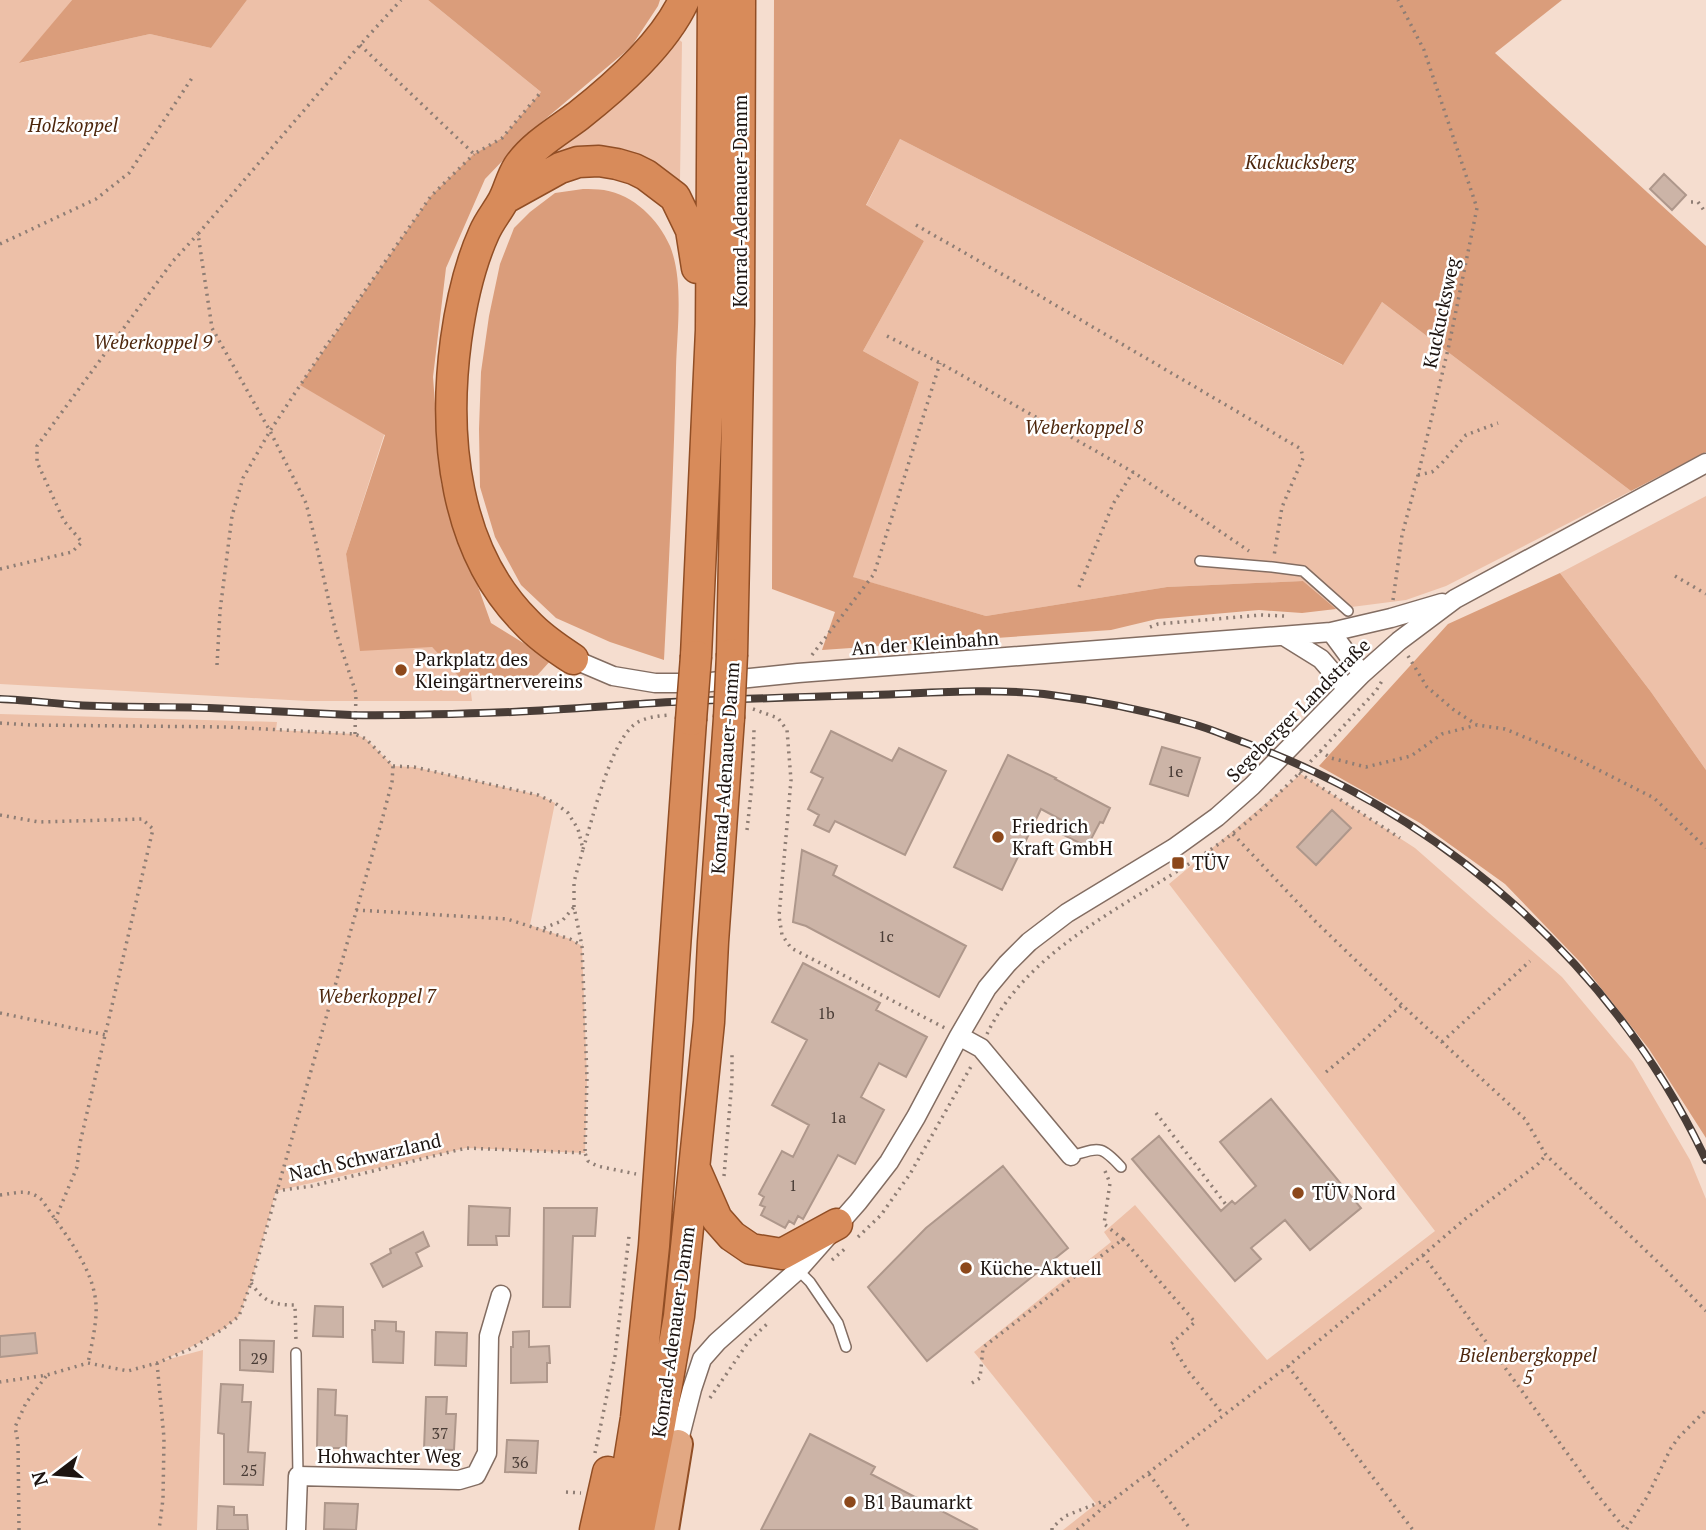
<svg xmlns="http://www.w3.org/2000/svg" width="1706" height="1530" font-family="'PT Serif',serif">
	<style>
		.green { fill: #edc0a8 }
		.forest { fill: #da9d7b }
		.building { fill: #ccb4a7; stroke: #ae978b; stroke-width: 2 }
		.lines { fill: none; stroke-linecap: round; stroke-linejoin: round }
		.service-casing { stroke: #836d62; stroke-width: 12 }
		.minor-casing { stroke: #836d62; stroke-width: 21 }
		.primary-casing { stroke: #914e25; stroke-width: 32 }
		.trunk-casing { stroke: #914e25; stroke-width: 33 }
		.path { stroke: #8e7d74; stroke-width: 3.5; stroke-dasharray: 2 5; stroke-linecap: butt }
		.service { stroke: #fff; stroke-width: 9 }
		.minor { stroke: #fff; stroke-width: 18 }
		.primary { stroke: #e2a883; stroke-width: 28 }
		.trunk { stroke: #d88b5a; stroke-width: 30 }
		.rail-casing { stroke: #493d37; stroke-width: 8 }
		.rail { stroke: #fff; stroke-width: 5; stroke-dasharray: 16; stroke-linecap: butt }
		.trunk-bridge-casing { stroke: #914e25; stroke-width: 33; stroke-linecap: butt }
		.trunk-bridge { stroke: #d88b5a; stroke-width: 30 }
		.poi-dot { fill: #8c481b; stroke: #fff; stroke-width: 2.5 }
		.labels { text-anchor: middle; stroke-width: 5; stroke-linejoin: round; paint-order: stroke }
		.number-label { font-size: 16px; fill: #493c36 }
		.park-label { font-size: 19px; font-style: italic; fill: #4d260c; stroke: #fff }
		.street-label { font-size: 19px; fill: #1d1410; stroke: #fff }
		.poi-label { font-size: 19px; fill: #1d1410; stroke: #fff; text-anchor: start }
	</style>
	<rect width="100%" height="100%" fill="#f5ddcf"/>
	<path class="green" d="M0 0H72L20 63 150 34 211 48 247 0H428L541 92 502 138 474 154 346 554 351 585 432 647 463 681 470 685 472 701H307L0 684Z
		M678 39 682 42 680 180 678 185 655 163 639 156 554 158 551 155 552 150C596 115 643 83 678 39Z
		M900 139 1342 365 1382 302 1631 491 1446 586 1406 600 1336 609 1303 581 1167 587 986 616 852 577 919 382 863 351 924 241 866 206Z
		M1706 496V770L1651 692 1560 573Z
		M0 714 277 722 276 730 355 734 366 739 393 766 414 767 538 795 555 803 530 925 570 939 582 946 587 1078 585 1153 466 1148 276 1191 251 1283 239 1316 223 1329 199 1343 162 1361 203 1350 197 1530H0Z
		M1301 774 1415 848 1562 977 1633 1062 1690 1160 1706 1199V1530H1063L1096 1504 974 1352 1111 1242 1104 1232 1135 1205 1267 1360 1435 1231 1169 884Z"/>
	<path class="forest" d="M72 0H247L211 48 150 34 19 63Z
		M428 0H660L658 6 631 47 531 131 485 179 446 268 433 377 441 483 491 623 551 660 534 679 470 685 463 681 432 647 360 651 346 554 385 435 300 385 431 196 474 154 502 138 541 92Z
		M774 0H1562L1495 53 1706 246V452L1631 491 1382 302 1343 365 900 139 866 205 924 241 863 351 919 382 853 577 986 616 1167 587 1303 581 1336 609 1302 613 1259 610 1157 619 1111 630 822 650 835 612 772 589Z
		M583 189C590 189 597 189 604 190 634 195 658 219 670 246 684 281 677 330 676 368 674 465 669 563 664 660L610 642 556 618 521 585 495 537 480 487 479 429 481 372 489 316 500 264 514 228 530 212 555 193Z
		M1560 573 1651 692 1706 770V1138L1649 1049 1582 964 1505 884 1420 823 1319 766 1448 624Z"/>
	<path class="building" d="M1664 174 1686 195 1672 210 1650 189Z
		M831 731 892 761 899 748 946 771 905 855 835 821 829 832 814 825 819 815 808 809 823 778 811 772Z
		M1162 747 1200 758 1188 796 1150 784Z
		M1008 755 1056 778 1055 779 1110 808 1103 823 1100 822 1087 847 1062 834 1067 823 1041 809 1002 890 954 867Z
		M1332 810 1351 828 1316 865 1297 847Z
		M802 850 837 866 833 875 966 946 939 997 806 926 793 922Z
		M803 963 880 1003 876 1010 927 1037 906 1077 879 1063 861 1097 884 1110 855 1164 838 1155 803 1219 798 1216 794 1224 789 1221 785 1228 761 1215 765 1207 760 1205 764 1197 759 1194 782 1151 793 1157 809 1125 772 1105 807 1040 772 1022Z
		M1271 1099 1361 1208 1310 1250 1285 1220 1251 1248 1261 1259 1235 1281 1132 1159 1159 1136 1221 1211 1232 1201 1235 1204 1256 1186 1220 1142Z
		M1003 1166 1068 1248 927 1361 868 1287 926 1228Z
		M469 1206 510 1208 509 1236H496L497 1245H468Z
		M544 1208H597L595 1236H573L570 1307H543Z
		M423 1232 429 1246 416 1253 422 1266 383 1287 371 1264 391 1253 390 1249Z
		M315 1306 343 1307V1337L313 1336Z
		M375 1321 396 1322V1331L404 1332 403 1363 373 1362 372 1330H375Z
		M529 1331V1347L549 1346 550 1363H547V1382L511 1383V1347H513V1332Z
		M436 1332 467 1333 466 1366 435 1365Z
		M35 1333 37 1353 0 1357V1336Z
		M240 1340 274 1341 273 1372 240 1370Z
		M221 1384 243 1385 242 1402H251L248 1452 265 1453 263 1485 224 1484V1434L218 1433Z
		M318 1389 336 1390 335 1415 347 1416 346 1448H317Z
		M426 1397H447L446 1414H456L454 1450 424 1449Z
		M810 1434 875 1467 871 1474 978 1530H761Z
		M507 1440 538 1441 536 1473 505 1472Z
		M325 1503 358 1504 356 1530 324 1529Z
		M218 1506 234 1507V1515H247L248 1530H217Z"/>
	<g class="lines">
		<g class="service-casing">
			<path id="service" d="M1200 561 1272 567 1303 571 1348 611
				M1071 1156C1099 1148 1100 1144 1121 1167
				M798 1270 810 1282 838 1323 846 1347
				M296 1353 298 1476"/>
		</g>
		<g class="minor-casing">
			<path id="minor" d="M1331 632 1362 674
				M1284 636 1321 659 1347 689
				M573 659 613 676 655 683H701L798 673 1331 632 1391 618 1442 603
				M959 1036 981 1048 1071 1156
				M678 1444 692 1389 702 1359 717 1342 798 1270 858 1202 889 1162 916 1117 959 1036 987 988 1007 964 1029 942 1067 913 1174 848 1217 817 1252 786 1362 674 1399 641 1455 599 1706 463
				M296 1530 298 1476 459 1480 476 1475 487 1453 489 1336 501 1295"/>
		</g>
		<g class="primary-casing">
			<path id="primary" d="M664 1530 678 1444"/>
		</g>
		<g class="trunk-casing">
			<path id="trunk" d="M504 199 560 168 578 162 599 161 617 164 634 169 646 175 675 197 691 230 697 268
				M732 654 739 323 740 0
				M696 656 711 330 713 0
				M573 659C556 648 540 637 527 623 454 551 443 437 456 340 461 304 469 266 484 233 489 221 497 212 503 201 509 190 511 178 518 167 532 146 558 131 578 116 616 86 664 44 684 0
				M696 1171 717 1219 732 1236 751 1249 782 1254 837 1224
				M595 1530 608 1472
				M618 1530 636 1418 654 1246 691 720
				M639 1530 660 1424 679 1316 709 1022 713 942 729 718"/>
		</g>
		<path class="path" d="M360 45 474 154 502 138 541 92
			M1691 202H1698L1706 213
			M916 225 1028 289 1301 449 1303 458 1282 507 1274 556
			M0 244 96 199 129 173 194 75
			M887 336 940 363 1133 472 1249 551
			M1418 475 1432 472 1442 463 1466 435 1498 423
			M0 569 72 552 82 542 64 521 37 462V446L173 261 198 234
			M1675 576 1706 594
			M1079 587 1113 504 1133 472
			M1393 600 1402 535 1418 475 1449 345 1477 208 1424 50 1398 0
			M1150 627 1158 624 1261 615 1285 616
			M812 655 874 574 940 363
			M1408 656 1427 687 1454 710 1477 725
			M217 665 220 611 232 516 243 478 270 431 324 349 431 196 474 154
			M753 709 778 718 787 730 791 780 779 916 782 935 791 948 945 1028
			M0 723 31 725 228 727 355 734 366 739 393 766 392 782 382 820 251 1283 239 1316 223 1329 190 1349 157 1363 128 1371 88 1363 47 1375 0 1382
			M355 734 356 693 335 629 316 543 306 503 270 431 212 328 198 234 360 45 401 0
			M1320 751 1331 758 1366 767 1411 756 1442 734 1477 725 1505 729 1573 757 1654 798 1706 848
			M393 766 414 767 538 795 555 803 568 813 578 829 583 849 574 882V907L582 946 587 1078 585 1153
			M1299 773 1400 838
			M0 815 39 822 142 819 153 829 80 1143 77 1167 55 1220
			M747 830 752 784 754 730
			M1233 834 1316 922 1402 1005 1525 1119 1546 1155 1664 1268 1706 1311
			M583 849C593 819 611 737 638 722 648 717 658 716 669 715
			M356 910 507 919 570 939 582 946
			M544 928 562 921 574 907
			M0 1013 106 1035
			M987 1034C1033 938 1152 896 1232 834 1285 793 1330 740 1376 691L1382 681
			M1442 1042 1530 961
			M1326 1072 1354 1049 1402 1005
			M1156 1113 1227 1206
			M1105 1171 1110 1183 1104 1224 1123 1239
			M724 1176 732 1080V1051
			M276 1191 312 1186 466 1148 585 1153 588 1161 597 1166 636 1174
			M0 1195C17 1193 28 1188 42 1200 64 1234 99 1272 96 1315 95 1331 91 1348 88 1363
			M858 1237 881 1215 910 1174 973 1063
			M1423 1255 1599 1497 1626 1530 1647 1497 1671 1448 1679 1437 1706 1410
			M832 1260 847 1247
			M251 1283C264 1302 273 1305 295 1305L296 1341
			M157 1363 164 1438 163 1499 159 1530
			M1288 1366 1413 1530
			M972 1383 980 1378 983 1348 985 1346 1123 1239 1195 1322 1171 1344 1188 1371 1223 1414
			M710 1398 749 1341 767 1324
			M595 1453 615 1356 629 1236
			M1149 1474 1191 1530
			M566 1492 581 1493
			M19 1530 18 1442 15 1427 26 1403 47 1375
			M1052 1530V1528L1065 1516 1101 1502 1105 1506
			M1077 1530 1105 1506 1288 1366 1423 1255 1465 1219 1537 1165 1545 1156"/>
		<use href="#service" class="service"/>
		<use href="#minor" class="minor"/>
		<use href="#primary" class="primary"/>
		<use href="#trunk" class="trunk"/>
		<g class="rail-casing">
			<path id="rail" d="M0 699C25 700 50 703 76 705 120 708 164 706 209 708 256 710 304 713 351 715 405 716 459 714 512 712 560 710 607 706 655 703 727 699 800 697 873 695 930 693 987 688 1044 694 1093 700 1145 710 1193 724 1211 729 1229 737 1246 743 1446 817 1615 967 1706 1160"/>
		</g>
		<use href="#rail" class="rail"/>
		<g class="trunk-bridge-casing">
			<path id="trunk-bridge" d="M729 718 732 654
				M691 720 696 656"/>
		</g>
		<use href="#trunk-bridge" class="trunk-bridge"/>
	</g>
	<g class="poi-dot">
		<circle cx="401" cy="670" r="7"/>
		<circle cx="998" cy="837" r="7"/>
		<rect x="1171" y="856" width="14" height="14" rx="3.5"/>
		<circle cx="1298" cy="1193" r="7"/>
		<circle cx="966" cy="1268" r="7"/>
		<circle cx="850" cy="1502" r="7"/>
	</g>
	<g class="labels">
		<g class="number-label">
			<text x="1175" y="777">1e</text>
			<text x="886" y="942">1c</text>
			<text x="826" y="1019">1b</text>
			<text x="838" y="1123">1a</text>
			<text x="793" y="1191">1</text>
			<text x="259" y="1364">29</text>
			<text x="440" y="1439">37</text>
			<text x="520" y="1468">36</text>
			<text x="249" y="1476">25</text>
		</g>
		<g class="park-label">
			<text x="73" y="132">Holzkoppel</text>
			<text x="1300" y="169">Kuckucksberg</text>
			<text x="153" y="349">Weberkoppel 9</text>
			<text x="1084" y="434">Weberkoppel 8</text>
			<text x="377" y="1003">Weberkoppel 7</text>
			<text x="1528" y="1362">Bielenbergkoppel<tspan x="1528" dy="22">5</tspan></text>
		</g>
		<g class="street-label">
			<text transform="translate(740 201) rotate(-90)" y="7">Konrad-Adenauer-Damm</text>
			<text transform="translate(1441 313) rotate(-78)" y="7">Kuckucksweg</text>
			<text transform="translate(925 643) rotate(-4)" y="7">An der Kleinbahn</text>
			<text transform="translate(1298 710) rotate(-45)" y="7">Segeberger Landstraße</text>
			<text transform="translate(725 768) rotate(-86)" y="7">Konrad-Adenauer-Damm</text>
			<text transform="translate(365 1157) rotate(-13)" y="7">Nach Schwarzland</text>
			<text transform="translate(673 1332) rotate(-82)" y="7">Konrad-Adenauer-Damm</text>
			<text x="389" y="1463">Hohwachter Weg</text>
		</g>
		<g class="poi-label">
			<text x="415" y="666">Parkplatz des<tspan x="415" dy="22">Kleingärtnervereins</tspan></text>
			<text x="1012" y="833">Friedrich<tspan x="1012" dy="22">Kraft GmbH</tspan></text>
			<text x="1192" y="870">TÜV</text>
			<text x="1312" y="1200">TÜV Nord</text>
			<text x="980" y="1275">Küche-Aktuell</text>
			<text x="864" y="1509">B1 Baumarkt</text>
		</g>
	</g>
	<g transform="translate(56 1474) rotate(254)" stroke="#ffffff" stroke-width="5" paint-order="stroke">
	<path d="M0-5L12 26L0 18L-12 26Z" fill="#1d1410"/>
	<text y="-10" font-size="19" font-weight="bold" text-anchor="middle" fill="#1d1410">N</text>
	</g>
</svg>
